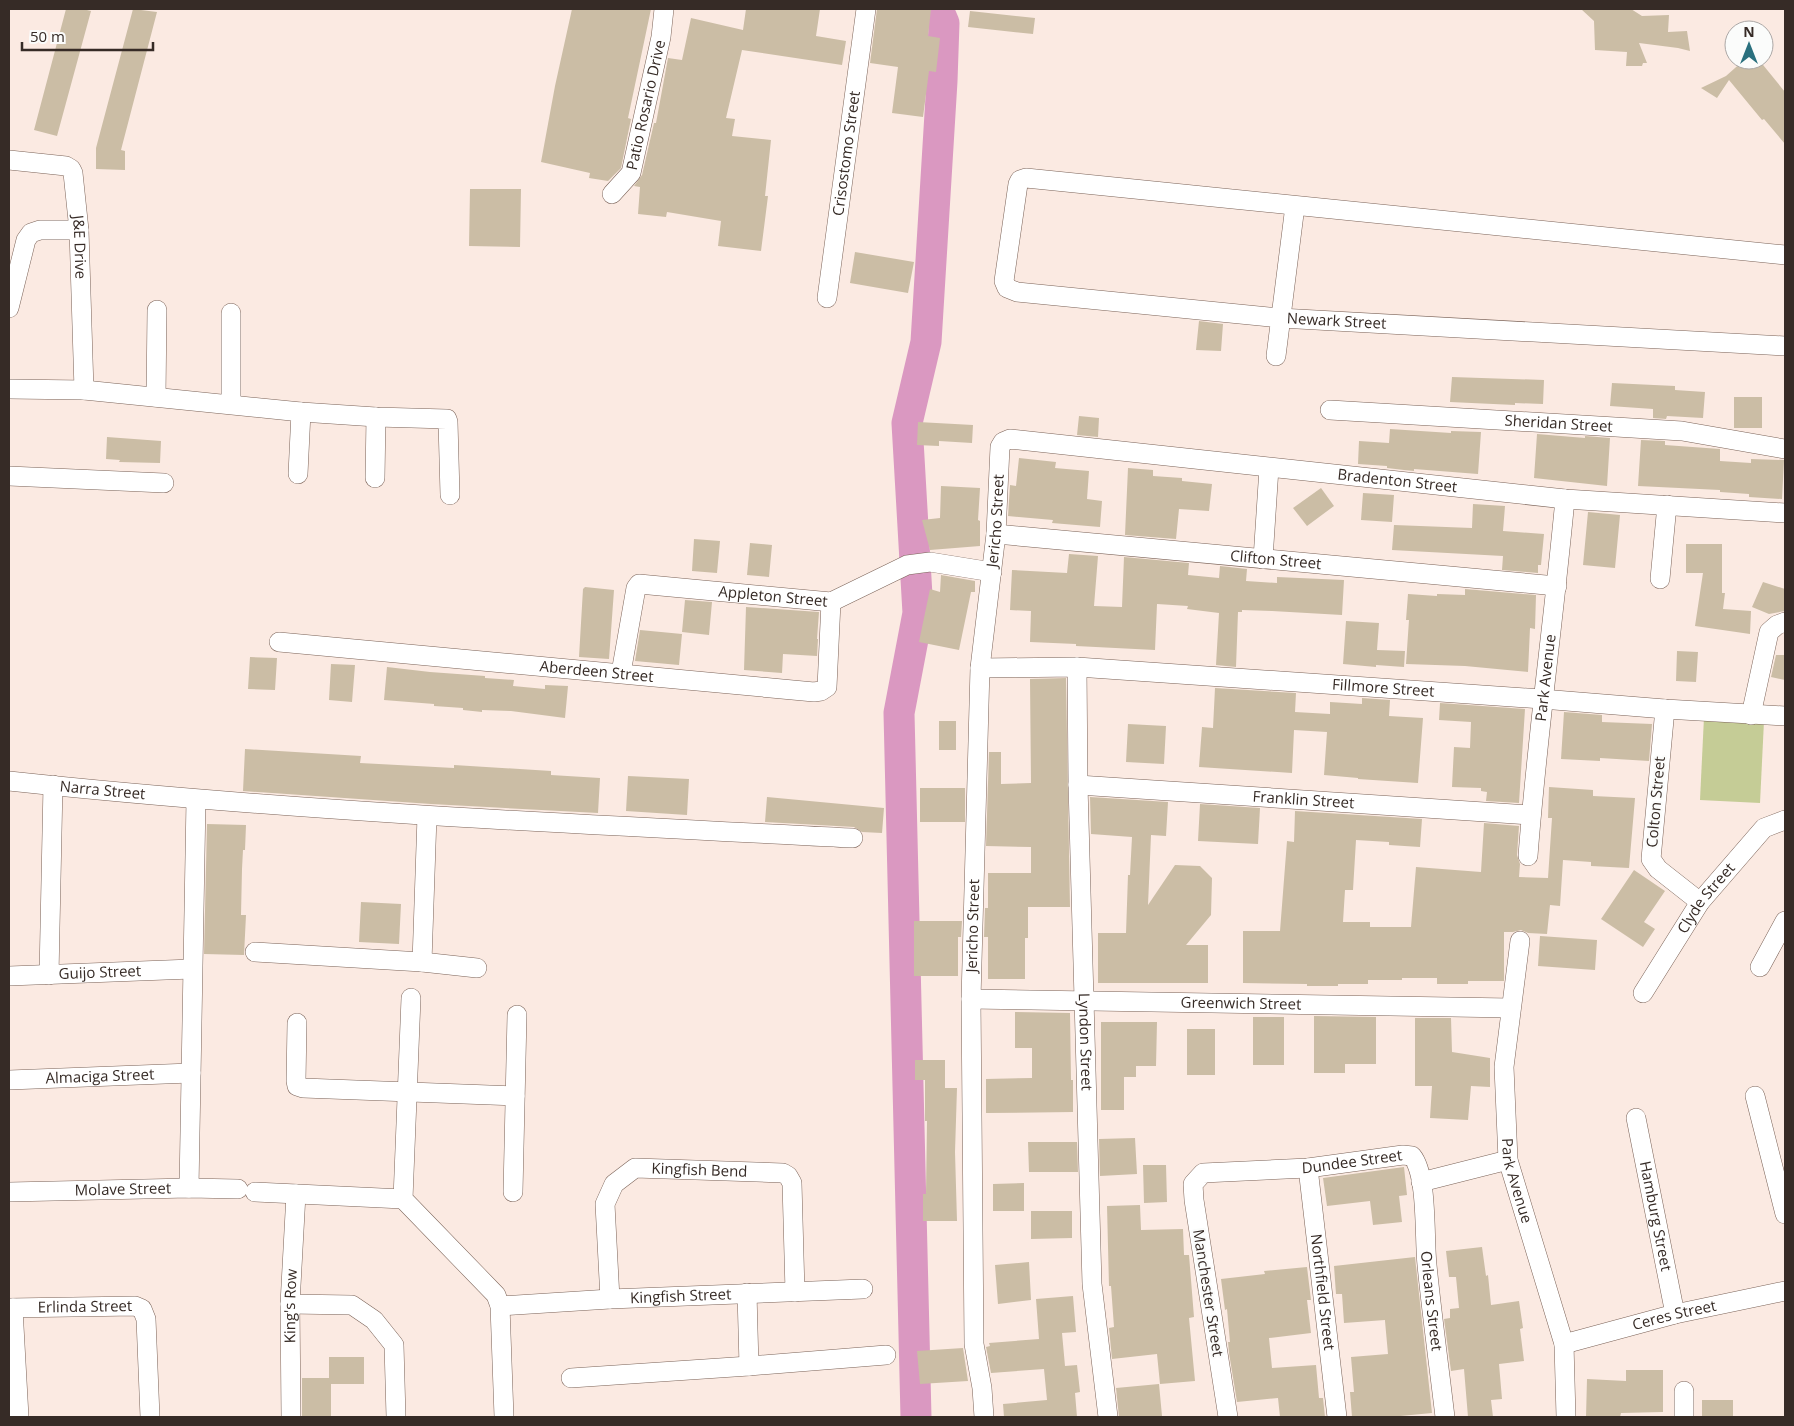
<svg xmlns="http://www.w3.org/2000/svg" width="1794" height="1426" font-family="'Open Sans',sans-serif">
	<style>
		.green { fill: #c5cc96 }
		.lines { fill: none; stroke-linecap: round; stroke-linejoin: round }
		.river { stroke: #da98c1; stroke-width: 31 }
		.building { fill: #cbbda5 }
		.minor-casing { stroke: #7b6358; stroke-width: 20 }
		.minor { stroke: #fff; stroke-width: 19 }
		.labels { text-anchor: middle; stroke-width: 4.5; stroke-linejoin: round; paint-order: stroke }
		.street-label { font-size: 15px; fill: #362b26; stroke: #fbfcfb }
	</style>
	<rect width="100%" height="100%" fill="#fbeae2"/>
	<path class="green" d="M1704 717 1764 721 1760 803 1700 800Z"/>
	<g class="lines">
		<path class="river" d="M916 1417 899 713 918 613 907 423 926 342 942 81 944 23 938 9"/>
	</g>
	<path class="building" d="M66 9H83L91 11 57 136 34 130Z
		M133 9 157 12 121 150 125 151V170L96 169V148Z
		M572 9H651L628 118 631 119 621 168 608 181 589 178 590 173 541 162 555 86Z
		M746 9H820L816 36 846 41 842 65 742 50 726 118 735 119 732 136 771 140 765 196H768L761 251 718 246 721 221 667 212 666 217 638 214 640 187 634 186 642 175 654 123H656L668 58 682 60 691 18 743 30Z
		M877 9H931L928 36 940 38 936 72 929 71 923 117 892 113 898 67 870 63Z
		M1581 9H1631L1642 16 1669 15 1668 32 1687 31 1690 51 1678 48 1639 43 1647 63H1643L1642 66H1626L1627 52 1595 50 1594 21Z
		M970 11 1035 18 1033 34 968 27Z
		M1744 60H1759L1785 92V144L1764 119 1762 120 1729 80 1717 98 1701 88 1726 76Z
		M470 189H521L520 247 469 246Z
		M855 252 914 262 908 293 850 283Z
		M1199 321 1223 324 1221 351 1196 350Z
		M1452 377 1544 380 1543 404 1515 403V405L1450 402Z
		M1612 383 1675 386V390L1705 392 1703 418 1667 416 1666 419 1653 418V409L1610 406Z
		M1734 397H1762V428H1734Z
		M1079 416 1099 418 1098 437 1077 435Z
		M918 422 973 425 972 443 939 441V446L917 445Z
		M1390 429 1451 433V431L1481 432 1478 474 1414 469V471L1404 470 1387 468V466L1358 464 1359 441 1389 443Z
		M1537 434 1585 438V436L1610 438 1607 486 1534 478Z
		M107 437 161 441 160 463 119 462 120 460 106 459Z
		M1641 440 1665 441V445L1720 449V461L1751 463V459L1784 460 1782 499 1749 497V494L1720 492V490L1638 486Z
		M1019 458 1056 462 1055 468 1089 471 1087 499 1102 501 1100 527 1052 523 1053 520 1008 516 1010 485 1016 486Z
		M1128 468 1153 470V476L1182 478V481L1212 484 1209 511 1179 509 1176 539 1125 535Z
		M941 486 980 488 978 520 980 521V546L930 550 922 520 940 518Z
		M1321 488 1334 506 1307 526 1293 508Z
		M1363 493 1394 495 1392 522 1361 520Z
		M1473 504 1505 506 1503 531 1544 534 1541 565H1538V573L1502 570 1503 556 1392 550 1394 525 1472 528Z
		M1588 512 1620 515 1615 568 1583 565Z
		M694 539 720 541 717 573 692 571Z
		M750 543 772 545 769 577 747 575Z
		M1686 544H1722V593H1725L1723 609 1751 611 1750 634 1695 626 1703 573H1686Z
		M1069 554 1098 556 1094 606 1122 607 1124 557 1189 563 1188 575 1219 578 1220 566 1247 569 1246 581 1277 583V577L1344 580 1342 615 1272 611 1242 610V612H1238L1236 667 1216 665 1219 613 1187 609 1188 606 1157 604 1155 650 1076 646V644L1030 642 1031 611 1010 610 1012 570 1067 573Z
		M941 575 975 581V592H971L959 650 919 642 930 589 940 592Z
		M1763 582 1785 589V611L1769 614 1752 607Z
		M585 587 614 590 609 659 579 657 583 589Z
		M1465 589 1536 595 1535 629 1530 628 1528 672 1465 666 1406 664 1409 620H1406L1408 594 1437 596V594L1465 595Z
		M685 600 712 602 709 635 682 632Z
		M746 607 819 612 817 639H818L817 656 783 654 782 673 744 670Z
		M1346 621 1379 623 1377 650 1405 651 1404 667 1376 665V667L1343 664Z
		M640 630 682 634 679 665 635 661Z
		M1677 651 1698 652 1696 682 1676 681Z
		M1776 655H1785V680L1771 677Z
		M250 657 277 658 275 690 248 689Z
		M331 664 355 665 352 702 329 700Z
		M387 667 430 672 485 676V678L514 680 513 686 545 689V685L568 686 565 718 511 711 482 710V712L463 710V708L434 706V704L384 700Z
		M1066 678 1070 907H1028V938H1025V979H988V937H984L985 908H988V873H1031V847L986 846 989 752H1001V784L1031 783 1030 679Z
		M1215 688 1296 693 1295 712 1330 714V702L1362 704V698L1390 700 1389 716 1423 718 1418 783 1358 779V778L1324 775 1327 732 1294 730 1292 773 1199 767 1202 727 1213 728Z
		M1440 703 1525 709 1519 803 1486 801 1487 792 1481 791V788L1452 787 1454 747 1470 748 1471 722 1439 720Z
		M1564 712 1602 715V722L1652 724 1649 761 1600 758V761L1561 759Z
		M939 721H956V750H939Z
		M1128 724 1166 726 1164 764 1126 762Z
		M245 749 361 756 360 763 454 768V765L551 771V775L600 778 598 813 431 804 243 791Z
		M628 776 689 779 687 815 626 811Z
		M1549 787 1593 790V796L1635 798 1629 868 1591 866V862L1563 860 1560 906 1550 905 1547 934 1528 933 1521 930 1513 932H1504V981H1468V984H1437V978H1402V980H1368V984H1338V986H1307V984L1243 983V931H1280L1287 841 1294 842 1295 811 1422 819 1420 847 1389 845V842L1356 840 1353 890H1345L1343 922H1370V927H1411L1416 867 1481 872 1484 823 1519 826 1517 855 1520 864 1519 877 1548 878 1552 818H1548Z
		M920 788H965V822H920Z
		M767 797 884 808 882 833 862 832 854 827 765 822Z
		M1090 797 1168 802 1166 836 1151 835 1148 905 1175 865 1200 866 1212 878 1211 915 1186 945H1208V983H1098V933H1126L1128 875H1130L1132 837 1091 834Z
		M1200 804 1260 808 1258 844 1198 841Z
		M207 824 246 825 245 850H243L242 869 241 915H246L244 955 204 954Z
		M1634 870 1665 891 1644 922 1655 929 1643 947 1601 919Z
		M361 902 401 904 399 944 359 942Z
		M914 921H962L961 937H958V976H914Z
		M1540 936 1597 940 1595 970 1538 966Z
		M1015 1012 1070 1013 1071 1080H1073V1112L986 1113V1079L1032 1078V1048H1015Z
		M1314 1016 1376 1017V1064H1345V1073H1314Z
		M1253 1017H1284V1065H1253Z
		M1415 1018H1451L1452 1052 1490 1058V1087L1471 1086 1468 1120 1430 1118 1432 1086H1415Z
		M1101 1022H1157L1156 1066H1136V1077H1124V1110H1101Z
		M1187 1029H1215V1075H1187Z
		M915 1060H945V1088H957L955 1152 957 1221H923V1194H926L927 1121H925V1080H915Z
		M1135 1138 1137 1174 1100 1176 1099 1139Z
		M1028 1142H1077L1078 1172H1029Z
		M1143 1165H1166L1167 1202 1144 1203Z
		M1404 1167 1407 1195 1399 1196 1402 1222 1373 1225 1370 1201 1327 1206 1323 1178Z
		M1024 1183V1211H993V1184Z
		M1140 1205 1141 1230 1183 1229 1184 1255H1189L1194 1317 1189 1318 1195 1381 1160 1384 1157 1354 1112 1359 1109 1328 1114 1327 1111 1286H1109L1107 1206Z
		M1031 1211H1072V1238L1031 1239Z
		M1482 1247 1486 1276 1488 1275 1491 1305 1519 1301 1523 1328 1520 1329 1524 1361 1499 1364 1502 1399 1491 1400 1493 1417H1468L1464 1369 1451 1371 1444 1319 1450 1318V1309L1459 1308 1456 1277H1449L1446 1251Z
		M1415 1257 1432 1413 1390 1417H1352L1350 1392H1354L1351 1357 1388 1354 1385 1321V1320L1344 1323 1342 1294H1336L1334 1266Z
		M1029 1262 1031 1300 998 1304 995 1265Z
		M1307 1267 1311 1300H1307L1311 1333 1269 1338 1272 1368 1316 1365 1319 1398H1323L1325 1417H1280L1278 1398 1237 1402 1229 1353 1228 1342H1230L1227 1309 1225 1310 1221 1279 1265 1274 1264 1271Z
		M1073 1296 1076 1332 1062 1333 1065 1366 1077 1365 1080 1392 1075 1393 1077 1417H1004L1003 1404 1047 1400 1044 1369 991 1373 986 1347 990 1346 989 1343 1039 1339 1036 1299Z
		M963 1348 968 1381 920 1384 917 1351Z
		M329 1357H364V1384H331V1417H302V1378H329Z
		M1626 1370H1663V1412L1621 1413 1620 1417H1586L1587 1379 1626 1381Z
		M1159 1384 1162 1416 1119 1417 1116 1388Z
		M1702 1400H1733V1417H1702Z"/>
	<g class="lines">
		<g class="minor-casing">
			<g id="minor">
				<path id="s1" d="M9 160 66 166 71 169 73 173 79 230 84 390"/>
				<path id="s2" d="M612 194 631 173 661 37 664 9"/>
				<path id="s3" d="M1785 255 1026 178 1020 180 1018 184 1004 281 1007 288 1017 292 1280 318 1785 346"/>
				<path id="s4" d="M827 298 866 9"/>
				<path d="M9 308 26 240 31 233 40 230H79"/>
				<path d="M1276 356 1295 206"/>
				<path d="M9 389 84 390 301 412 376 417 447 419 448 422 450 495"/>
				<path d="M156 397 157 310"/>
				<path d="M231 404V313"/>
				<path id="s5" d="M1330 410 1682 431 1785 449"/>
				<path d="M298 474 301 412"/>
				<path d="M9 476 164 483"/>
				<path d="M375 478 376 417"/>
				<path id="s6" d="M996 534 1557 586"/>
				<path d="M1263 559 1269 468"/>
				<path d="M1660 579 1667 505"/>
				<path id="s7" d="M279 642 814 692 821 691 827 687 831 602"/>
				<path id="s8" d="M1077 667 1078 785 1092 1284 1108 1417"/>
				<path id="s9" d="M980 668 1077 667 1542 699 1665 709 1785 716"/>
				<path id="s10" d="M621 673 636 588 639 584 831 602 907 565 930 562 992 572"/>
				<path d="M1665 709 1651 859 1658 869 1700 902"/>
				<path d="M1751 715 1769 632 1777 625 1785 622"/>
				<path id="s11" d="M9 781C289 811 571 824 853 838"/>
				<path id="s12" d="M1078 785 1531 815"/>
				<path id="s13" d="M1528 856C1537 737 1554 618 1565 499"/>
				<path id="s14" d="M1520 941 1504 1067 1508 1160 1564 1344 1566 1417"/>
				<path d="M255 952 422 962 477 968"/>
				<path d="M422 962 427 816"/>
				<path d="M1760 967 1785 921"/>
				<path d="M49 975 53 785"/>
				<path id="s15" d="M9 976 192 969"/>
				<path id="s16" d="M1643 993 1700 902 1764 828 1785 820"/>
				<path d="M411 998 403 1199 496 1295 500 1306 504 1417"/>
				<path id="s17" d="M971 999 1511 1008"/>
				<path d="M297 1023 296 1081 297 1086 303 1088 515 1096"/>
				<path id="s18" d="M9 1080 191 1073"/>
				<path d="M1755 1096 1785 1214"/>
				<path id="s19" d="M1636 1118 1675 1314"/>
				<path id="s20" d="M1308 1168 1337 1417"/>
				<path d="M1421 1182 1508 1160"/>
				<path d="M189 1188 196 800"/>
				<path id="s21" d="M9 1192 189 1188 238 1189"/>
				<path d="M255 1192 403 1199"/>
				<path d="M513 1192 517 1015"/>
				<path d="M747 1293 749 1366"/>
				<path id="s22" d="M610 1299 605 1204 614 1184 635 1168 783 1173 788 1176 792 1183 795 1292"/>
				<path d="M290 1304 352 1305 374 1320 394 1345 396 1417"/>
				<path id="s23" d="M500 1306 610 1299 863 1289"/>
				<path id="s24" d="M9 1308 135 1306 142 1309 146 1319 150 1417"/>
				<path d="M13 1308 19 1417"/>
				<path id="s25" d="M1564 1344 1675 1314 1785 1291"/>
				<path d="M571 1378 749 1366 886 1355"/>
				<path id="s26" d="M291 1417 290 1304 296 1194"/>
				<path id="s27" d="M984 1417 982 1388 974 1344 971 999 980 668 996 534 1000 447 1003 442 1010 439 1565 499 1785 513"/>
				<path id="s28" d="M1228 1417 1194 1200 1193 1184 1203 1173 1308 1168 1403 1155 1412 1156C1428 1175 1424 1238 1427 1265 1432 1316 1439 1366 1445 1417"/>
				<path d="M1684 1417V1391"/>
			</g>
		</g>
		<use href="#minor" class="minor"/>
	</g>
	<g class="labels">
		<g class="street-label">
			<text dy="5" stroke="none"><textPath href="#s2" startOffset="98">Patio Rosario Drive</textPath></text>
			<text dy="5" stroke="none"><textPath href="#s4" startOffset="146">Crisostomo Street</textPath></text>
			<text dy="5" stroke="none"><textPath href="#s1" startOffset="142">J&amp;E Drive</textPath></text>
			<text dy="5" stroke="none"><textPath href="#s3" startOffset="1211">Newark Street</textPath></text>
			<text dy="5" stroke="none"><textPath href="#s5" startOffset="229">Sheridan Street</textPath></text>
			<text dy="5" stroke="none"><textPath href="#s27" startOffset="1375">Bradenton Street</textPath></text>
			<text dy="5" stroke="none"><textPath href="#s27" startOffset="898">Jericho Street</textPath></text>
			<text dy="5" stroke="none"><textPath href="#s6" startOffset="281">Clifton Street</textPath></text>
			<text dy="5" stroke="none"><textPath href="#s10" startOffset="226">Appleton Street</textPath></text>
			<text dy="5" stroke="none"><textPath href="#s7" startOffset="319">Aberdeen Street</textPath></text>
			<text dy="5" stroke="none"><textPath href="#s13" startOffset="179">Park Avenue</textPath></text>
			<text dy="5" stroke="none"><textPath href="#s9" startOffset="404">Fillmore Street</textPath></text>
			<text dy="5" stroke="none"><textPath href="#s11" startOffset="94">Narra Street</textPath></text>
			<text dy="5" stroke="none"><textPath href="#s12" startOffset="226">Franklin Street</textPath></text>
			<text transform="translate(1656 802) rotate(-85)" y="5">Colton Street</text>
			<text dy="5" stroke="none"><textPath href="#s16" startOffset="114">Clyde Street</textPath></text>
			<text dy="5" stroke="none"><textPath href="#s27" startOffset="492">Jericho Street</textPath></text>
			<text dy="5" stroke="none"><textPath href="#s15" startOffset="91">Guijo Street</textPath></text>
			<text dy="5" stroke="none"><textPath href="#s17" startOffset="270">Greenwich Street</textPath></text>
			<text dy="5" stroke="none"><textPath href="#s8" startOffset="375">Lyndon Street</textPath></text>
			<text dy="5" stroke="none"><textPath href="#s18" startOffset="91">Almaciga Street</textPath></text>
			<text dy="5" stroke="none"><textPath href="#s28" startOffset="400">Dundee Street</textPath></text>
			<text dy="5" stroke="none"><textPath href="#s22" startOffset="208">Kingfish Bend</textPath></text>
			<text dy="5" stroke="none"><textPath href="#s14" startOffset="242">Park Avenue</textPath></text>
			<text dy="5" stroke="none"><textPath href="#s21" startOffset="114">Molave Street</textPath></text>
			<text dy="5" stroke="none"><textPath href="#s19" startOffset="100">Hamburg Street</textPath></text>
			<text transform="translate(1208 1293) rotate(81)" y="5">Manchester Street</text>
			<text dy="5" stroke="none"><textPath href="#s20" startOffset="125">Northfield Street</textPath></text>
			<text dy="5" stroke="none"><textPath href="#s23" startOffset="181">Kingfish Street</textPath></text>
			<text dy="5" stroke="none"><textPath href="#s28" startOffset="608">Orleans Street</textPath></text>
			<text dy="5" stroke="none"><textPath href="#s26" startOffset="111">King's Row</textPath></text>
			<text dy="5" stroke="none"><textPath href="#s24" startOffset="76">Erlinda Street</textPath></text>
			<text dy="5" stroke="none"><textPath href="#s25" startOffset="114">Ceres Street</textPath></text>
		</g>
	</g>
	<rect width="1794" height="1426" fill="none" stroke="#362b26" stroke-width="20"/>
	<g transform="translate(1749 45)"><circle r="24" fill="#fbfcfb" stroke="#aca8a6"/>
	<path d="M0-4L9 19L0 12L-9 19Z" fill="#2a707e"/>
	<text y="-8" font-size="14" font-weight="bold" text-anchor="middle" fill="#362b26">N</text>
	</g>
	<path d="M22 42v8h131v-8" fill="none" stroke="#362b26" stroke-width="2.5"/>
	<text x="30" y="42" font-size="15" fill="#362b26" stroke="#fbfcfb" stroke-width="4" paint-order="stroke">50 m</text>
</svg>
